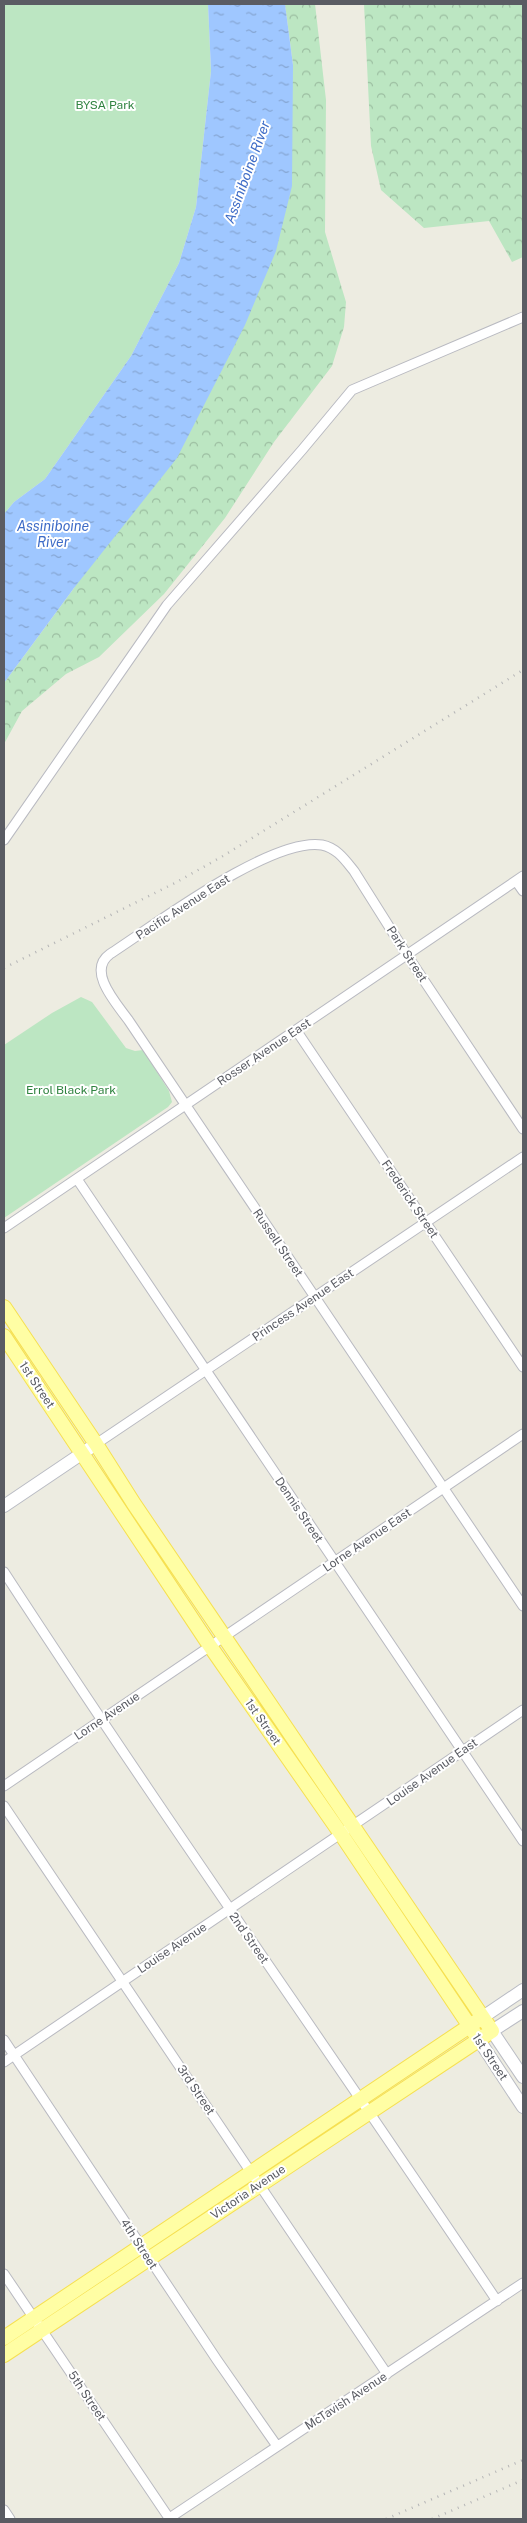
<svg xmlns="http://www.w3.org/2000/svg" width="527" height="2523" font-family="'Public Sans',sans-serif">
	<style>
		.forest { fill: url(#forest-crowns) }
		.park { fill: #bce6c2 }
		.water { fill: url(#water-ripples) }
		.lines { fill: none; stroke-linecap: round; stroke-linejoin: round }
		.street-casing { stroke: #b9bac1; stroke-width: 11 }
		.secondary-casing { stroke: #babcc4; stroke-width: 14 }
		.primary-casing { stroke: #f6e051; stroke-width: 16 }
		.street { stroke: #fff; stroke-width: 9 }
		.secondary { stroke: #fff; stroke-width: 12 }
		.primary { stroke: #fffea4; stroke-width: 14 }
		.rail { stroke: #b5b5b6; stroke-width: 2.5; stroke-dasharray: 1 6; stroke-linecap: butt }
		.labels { text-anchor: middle; stroke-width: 4; stroke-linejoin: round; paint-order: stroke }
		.park-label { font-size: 12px; fill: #308340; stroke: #fff }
		.street-label { font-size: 12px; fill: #5a5c63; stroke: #fff }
		.water-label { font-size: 14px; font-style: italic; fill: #3e6cc7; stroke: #fff }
	</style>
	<defs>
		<pattern id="forest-crowns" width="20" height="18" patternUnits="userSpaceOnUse" patternTransform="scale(1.25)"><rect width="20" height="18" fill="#bce6c2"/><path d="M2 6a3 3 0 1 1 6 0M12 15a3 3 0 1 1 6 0" fill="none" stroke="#9cbea1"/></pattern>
		<pattern id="water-ripples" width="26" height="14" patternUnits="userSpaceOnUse" patternTransform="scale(1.25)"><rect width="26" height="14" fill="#9fc7ff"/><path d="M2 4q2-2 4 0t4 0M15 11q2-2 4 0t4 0" fill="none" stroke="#85a5d2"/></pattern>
	</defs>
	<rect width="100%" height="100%" fill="#edece1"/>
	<path class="forest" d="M285 4H315L326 100 325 232 346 302 344 327 332 366 274 442 225 518 164 594 99 657 66 674 22 711 4 744V683L74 588 293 65Z
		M364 4H523V257L512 262 489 221 424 228 381 190 371 146Z"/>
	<path class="park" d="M4 4H208L211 71 196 207 179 263 131 356 45 479 14 502 4 514Z
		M81 997 92 1002 126 1048 135 1051 143 1050 169 1091 172 1102 168 1107 4 1218V1045L52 1013Z"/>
	<path class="water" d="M208 4H285L293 65 292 186 276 251 245 325 177 458 74 588 4 683V514L14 502 45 479 131 356 179 263 196 207 211 71Z"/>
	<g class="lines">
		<g class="street-casing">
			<path id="street" d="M4 840 167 605 302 450 352 390 523 317
				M516 881 523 891
				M296 1030 523 1367
				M523 1129 407 955 354 871C345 860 337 848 322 845 271 837 155 925 110 954 86 971 117 1004 129 1021L523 1606
				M77 1179 523 1841
				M4 1228 523 876
				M96 1444 523 1157
				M4 1572C164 1818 334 2057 497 2301
				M4 1786 523 1434
				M4 1806 387 2374
				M4 2040 217 2360 277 2446
				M4 2062 523 1710
				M4 2274 169 2518
				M4 2510 10 2519
				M168 2519 523 2283"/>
		</g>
		<g class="secondary-casing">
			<path id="secondary" d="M4 1506 96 1444
				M523 2011 492 2031 523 2077
				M483 2017 523 1990
				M479 2040 523 2107"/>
		</g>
		<g class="primary-casing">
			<path id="primary" d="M4 1307 96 1444 134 1504 492 2031 4 2355
				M4 1336 210 1646 341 1834 479 2040
				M4 2338 477 2021"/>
		</g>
		<use href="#street" class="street"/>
		<use href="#secondary" class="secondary"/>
		<use href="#primary" class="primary"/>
		<path class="rail" d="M4 968 175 883 223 856 523 670
			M386 2519 523 2460
			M432 2519 523 2480"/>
	</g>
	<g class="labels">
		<g class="park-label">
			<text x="105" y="109">BYSA Park</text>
			<text x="71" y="1094">Errol Black Park</text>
		</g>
		<g class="street-label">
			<text transform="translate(183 907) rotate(-33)" y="4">Pacific Avenue East</text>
			<text transform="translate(407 954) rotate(57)" y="4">Park Street</text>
			<text transform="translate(264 1052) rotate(-34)" y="4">Rosser Avenue East</text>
			<text transform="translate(410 1199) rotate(56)" y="4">Frederick Street</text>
			<text transform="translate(278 1243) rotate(56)" y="4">Russell Street</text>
			<text transform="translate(303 1305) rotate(-34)" y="4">Princess Avenue East</text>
			<text transform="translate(37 1385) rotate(56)" y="4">1st Street</text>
			<text transform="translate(299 1510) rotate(56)" y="4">Dennis Street</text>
			<text transform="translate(367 1540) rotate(-34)" y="4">Lorne Avenue East</text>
			<text transform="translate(107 1716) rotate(-34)" y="4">Lorne Avenue</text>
			<text transform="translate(263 1722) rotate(55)" y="4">1st Street</text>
			<text transform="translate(432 1772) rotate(-35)" y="4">Louise Avenue East</text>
			<text transform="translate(249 1938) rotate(55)" y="4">2nd Street</text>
			<text transform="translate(172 1948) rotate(-34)" y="4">Louise Avenue</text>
			<text transform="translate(490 2057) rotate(56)" y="4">1st Street</text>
			<text transform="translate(196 2090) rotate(56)" y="4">3rd Street</text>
			<text transform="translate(248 2192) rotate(-34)" y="4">Victoria Avenue</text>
			<text transform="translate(139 2244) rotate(57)" y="4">4th Street</text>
			<text transform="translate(87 2396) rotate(56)" y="4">5th Street</text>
			<text transform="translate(346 2401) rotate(-33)" y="4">McTavish Avenue</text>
		</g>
		<g class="water-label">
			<text transform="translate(247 172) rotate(-70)" y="5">Assiniboine River</text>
			<text x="53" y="531">Assiniboine<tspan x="53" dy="16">River</tspan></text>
		</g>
	</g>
	<rect width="527" height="2523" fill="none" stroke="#5a5c63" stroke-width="10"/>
</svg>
